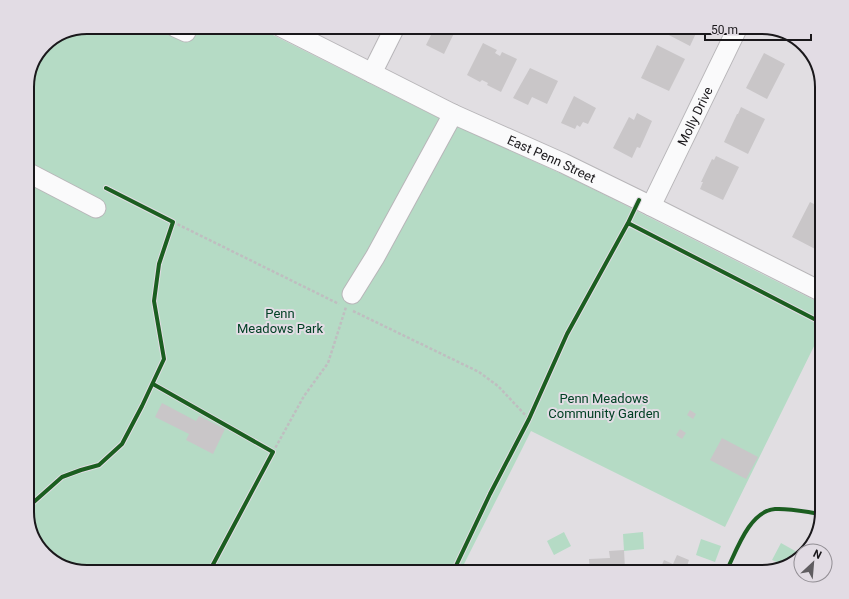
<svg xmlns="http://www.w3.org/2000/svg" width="849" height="599" font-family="Roboto,sans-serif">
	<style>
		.green { fill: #b5dbc5 }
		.building { fill: #c9c6c8 }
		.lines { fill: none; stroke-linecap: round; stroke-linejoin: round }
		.minor-casing { stroke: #b8b6b9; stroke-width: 21 }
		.path { stroke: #bfbec0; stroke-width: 2.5; stroke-dasharray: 3 2; stroke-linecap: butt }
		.minor { stroke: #fafafb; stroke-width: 19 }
		.cycleway-casing { stroke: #e2dce4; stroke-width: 6 }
		.cycleway { stroke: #1b5e20; stroke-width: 4 }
		.labels { text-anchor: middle; stroke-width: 4; stroke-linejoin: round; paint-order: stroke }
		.street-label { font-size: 13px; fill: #1a181b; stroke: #e2dce4 }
		.park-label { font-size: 13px; fill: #024025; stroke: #e2dce4 }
		.rim { fill: none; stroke: #1a181b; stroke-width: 2 }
	</style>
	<rect width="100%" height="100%" fill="#e1dee2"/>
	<path class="green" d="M87 27H257L441 119 573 179 822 304V330L725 527 531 431 460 572H87L51 560 33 539 27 516V83L47 42Z
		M564 532 571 546 554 555 547 541Z
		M643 532 644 549 624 551 623 534Z
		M701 539 721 546 715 562 696 555Z
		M781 543 797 552 789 566H786L772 560Z"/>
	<path class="building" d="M435 27H457L444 54 426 45Z
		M665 27H701L700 30 698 29 690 46 663 32Z
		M775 31 798 39 799 41 798 45 773 36Z
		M483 43 497 50 495 53 500 56 502 52 517 59 501 92 487 85 488 83 482 80 480 82 467 75Z
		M657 45 685 59 669 91 641 78Z
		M764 53 785 64 767 99 746 88Z
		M530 68 558 81 547 104 532 97 528 105 513 98Z
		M574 96 596 108 588 124 583 122 580 127 577 125 575 129 561 123Z
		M741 107 765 119 748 154 724 142 737 114H738Z
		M637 113 652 121 640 148 637 147 632 158 613 148 629 117 634 120Z
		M716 156 739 167 723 200 700 189 703 182H701L712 159 714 160Z
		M822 182V194L817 192Z
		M810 202 822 208V245L819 251 792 237Z
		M162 403 196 421 199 416 225 429 213 454 186 440 189 434 155 417Z
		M690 410 696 414 693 419 687 415Z
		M680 429 686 433 682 439 676 435Z
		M722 438 758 457 746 479 710 460Z
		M624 550 625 569 640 568V572H590L589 559 610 558 609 551Z
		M677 555 689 560 686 569 693 572H659L664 560 673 564Z
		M569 568 571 572H561Z"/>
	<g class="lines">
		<g class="minor-casing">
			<g id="minor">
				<path d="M175 27 186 32"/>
				<path id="s1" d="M281 27 453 114 563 163 651 206 822 292"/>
				<path d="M372 73 395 27"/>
				<path d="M27 172 96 208"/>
				<path id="s2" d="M651 206 738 27"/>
				<path d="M352 294 375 257 453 114"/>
			</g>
		</g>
		<path class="path" d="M173 222 339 304
			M353 311 479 372 498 386 529 419
			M273 452 304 396 328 363 346 307"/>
		<use href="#minor" class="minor"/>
		<g class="cycleway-casing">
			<path id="cycleway" d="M628 223 822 323
				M153 384 273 452 209 572
				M27 508 62 477 81 470 99 465 122 444 142 406 164 359 154 301 159 264 173 222 106 188
				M453 572 490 494 529 419 567 334 628 223 639 200
				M726 572C736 552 749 511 775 509 790 508 806 512 821 514"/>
		</g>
		<use href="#cycleway" class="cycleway"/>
	</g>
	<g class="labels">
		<g class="street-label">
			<text dy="5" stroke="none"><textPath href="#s2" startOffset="100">Molly Drive</textPath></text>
			<text dy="5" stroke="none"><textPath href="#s1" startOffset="301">East Penn Street</textPath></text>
		</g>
		<g class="park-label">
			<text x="280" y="318">Penn<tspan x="280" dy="15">Meadows Park</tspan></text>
			<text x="604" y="403">Penn Meadows<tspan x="604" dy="15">Community Garden</tspan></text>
		</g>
	</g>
	<path d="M0 0H849V599H0ZM87 34H762A53 53 0 0 1 815 87V512A53 53 0 0 1 762 565H87A53 53 0 0 1 34 512V87A53 53 0 0 1 87 34Z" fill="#e2dce4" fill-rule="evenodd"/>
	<path class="rim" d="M87 34H762A53 53 0 0 1 815 87V512A53 53 0 0 1 762 565H87A53 53 0 0 1 34 512V87A53 53 0 0 1 87 34Z"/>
	<g transform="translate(813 563) rotate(26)"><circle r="19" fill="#e2dce4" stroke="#928e94"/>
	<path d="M0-3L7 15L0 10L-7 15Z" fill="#605d61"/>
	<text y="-6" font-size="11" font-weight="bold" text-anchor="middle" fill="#1a181b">N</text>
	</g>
	<path d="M705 34v6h106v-6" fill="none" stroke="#1a181b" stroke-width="2"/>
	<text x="711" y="34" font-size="12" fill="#1a181b" stroke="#e2dce4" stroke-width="3" paint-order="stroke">50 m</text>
</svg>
